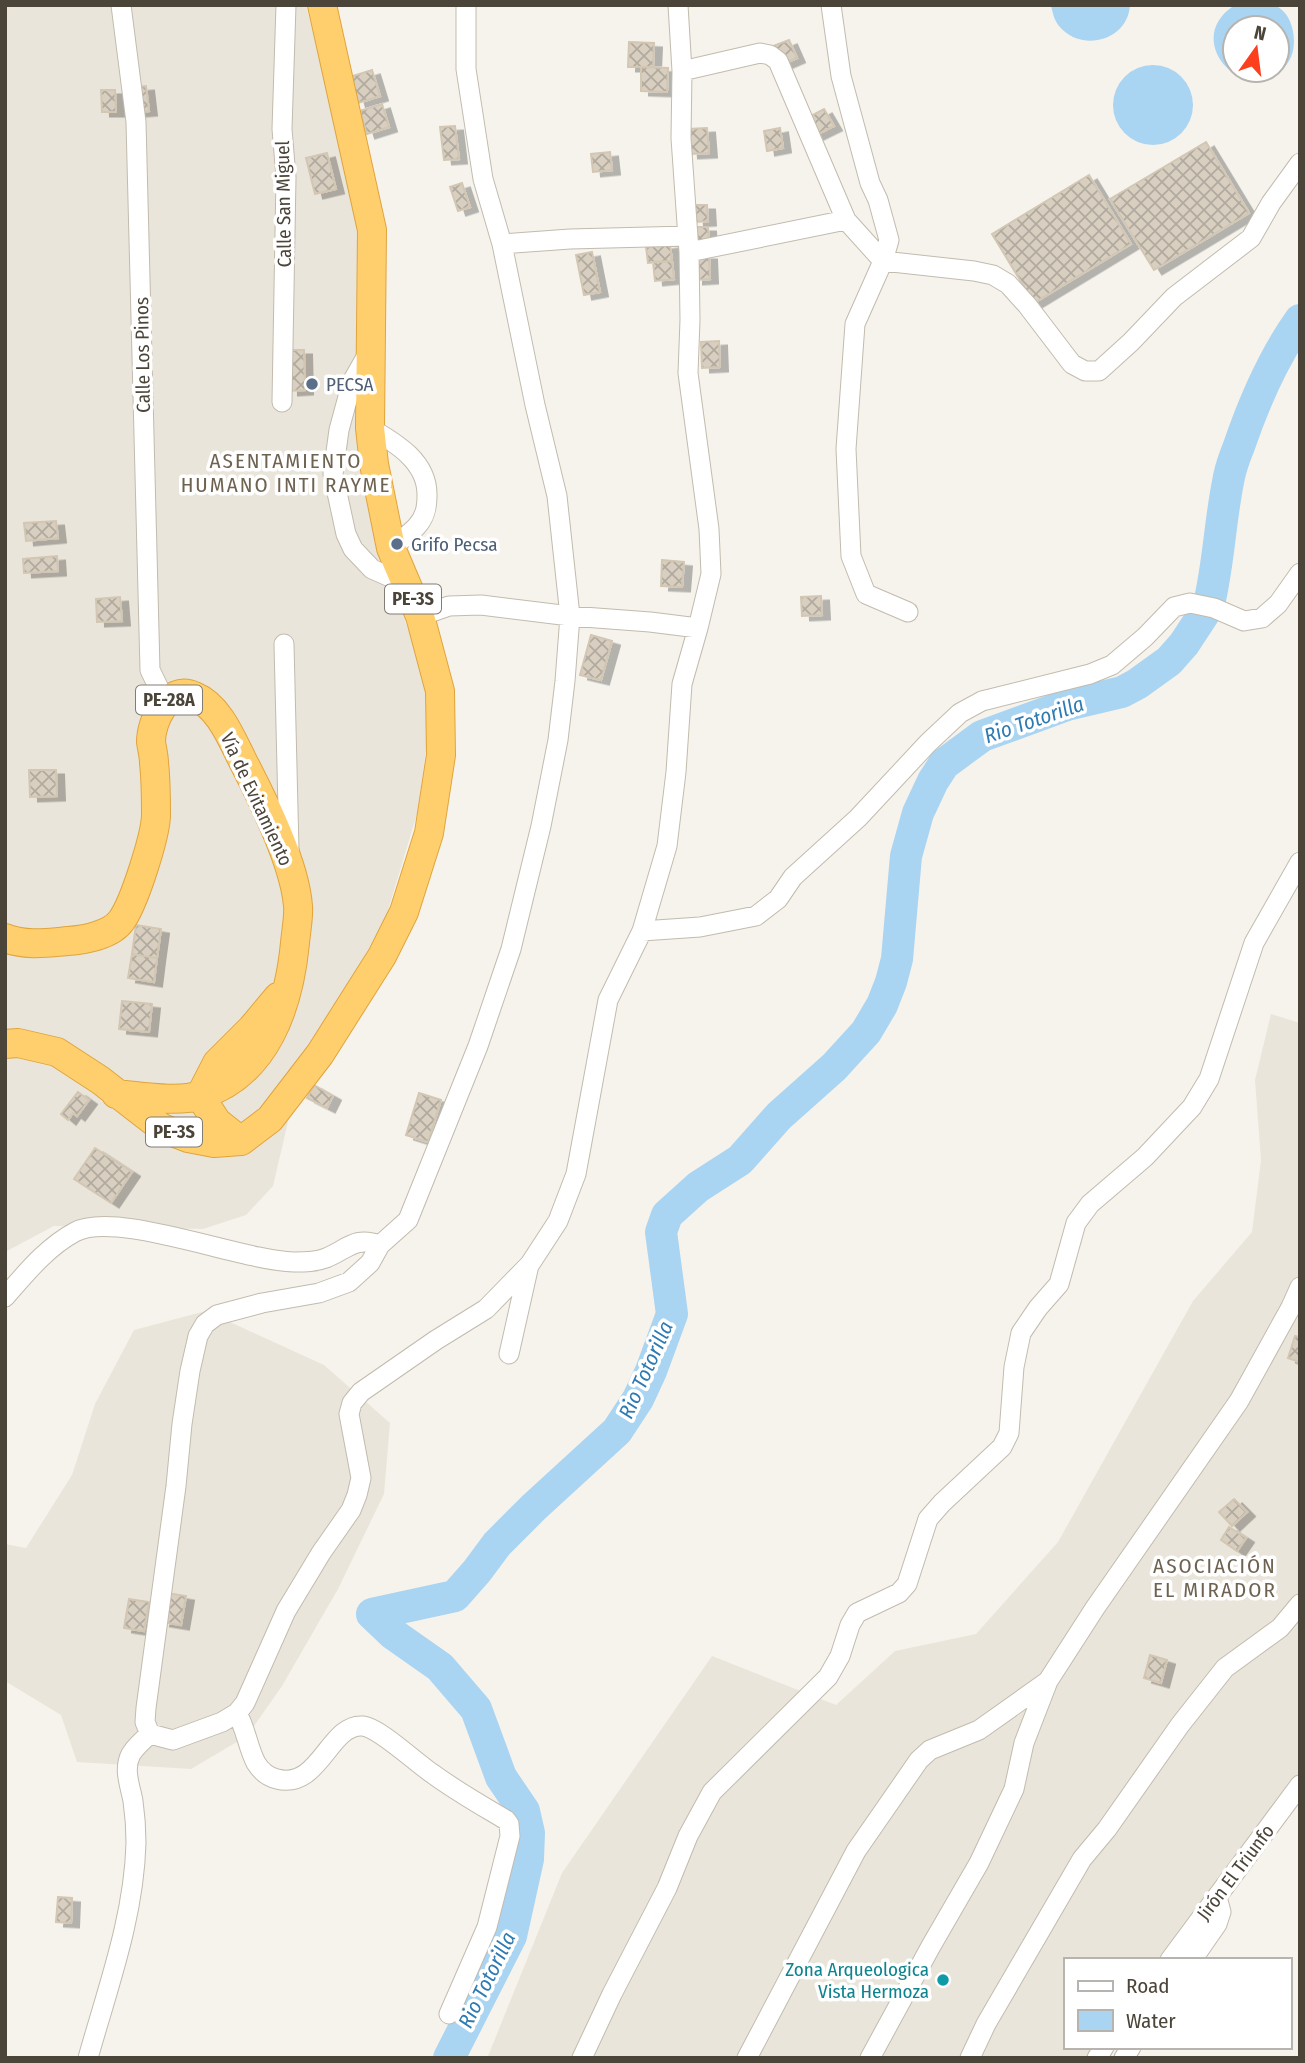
<svg xmlns="http://www.w3.org/2000/svg" width="1305" height="2063" font-family="'Fira Sans Condensed',sans-serif">
	<style>
		.residential { fill: #eae5da }
		.water { fill: #a9d4f2; fill-rule: evenodd }
		.lines { fill: none; stroke-linecap: round; stroke-linejoin: round }
		.river { stroke: #a9d4f2; stroke-width: 32 }
		.building { fill: url(#building-cross-hatch); stroke: #d3c7b4; stroke-width: 2; filter: url(#shadow) }
		.minor-casing { stroke: #c2bbae; stroke-width: 21 }
		.highway-casing { stroke: #e0a43c; stroke-width: 30 }
		.minor { stroke: #fff; stroke-width: 19 }
		.highway { stroke: #ffcf6e; stroke-width: 28 }
		.service-dot { fill: #5c6f8a; stroke: #fff; stroke-width: 2.5 }
		.culture-dot { fill: #0f9aa8; stroke: #fff; stroke-width: 2.5 }
		.labels { text-anchor: middle; stroke-width: 7; stroke-linejoin: round; paint-order: stroke }
		.shield { fill: #fff; stroke: #817c74; stroke-width: 2 }
		.shield-label { font-size: 18px; font-weight: bold; fill: #4b4439 }
		.street-label { font-size: 19px; fill: #4b4439; stroke: #fff }
		.service-label { font-size: 19px; fill: #4e5e75; stroke: #fff; text-anchor: start }
		.culture-label { font-size: 19px; fill: #0d838f; stroke: #fff; text-anchor: end }
		.neighbourhood-label { font-size: 21px; letter-spacing: 2px; fill: #6e6250; stroke: #fff }
		.water-label { font-size: 21px; font-style: italic; fill: #2e7ab2; stroke: #fff }
	</style>
	<defs>
		<pattern id="building-cross-hatch" width="8" height="8" patternUnits="userSpaceOnUse" patternTransform="scale(1.75)"><rect width="8" height="8" fill="#d8cfc1"/><path d="M0 0l8 8M0 8l8-8" fill="none" stroke="#b1aa9e"/></pattern>
		<filter id="shadow"><feDropShadow dx="8" dy="4.5" stdDeviation="0" flood-color="#0004"/></filter>
	</defs>
	<rect width="100%" height="100%" fill="#f6f3ec"/>
	<path class="residential" d="M5 5H306L362 231 374 533 433 700 417 814 385 920 301 1066 273 1186 246 1215 203 1229 54 1226 5 1252Z
		M1271 1014 1300 1023V1792L1160 1960H1065V2047H1092L1086 2058H493L488 2056 562 1873 712 1656 836 1705 895 1651 976 1634 1058 1542 1193 1301 1252 1232 1261 1160 1255 1080Z
		M206 1311 324 1365 390 1423 384 1494 338 1589 282 1686 247 1736 191 1769 77 1762 61 1715 5 1681V1544L26 1548 72 1475 95 1404 134 1330Z"/>
	<path class="water" d="M1130 5C1128 41 1081 53 1059 26 1054 20 1053 13 1051 6Z
		M1235 5C1246 5 1262 2 1273 5 1294 11 1299 45 1289 61 1254 116 1176 42 1235 5ZM1235 28H1277V70H1235Z
		M1113 105a40 40 0 1 1 80 0a40 40 0 1 1-80 0Z"/>
	<g class="lines">
		<path class="river" d="M1209 604C1219 562 1220 519 1229 477 1231 466 1235 456 1239 446 1254 402 1273 358 1300 320
			M449 2058 511 1936 528 1859 529 1833 524 1811 501 1777 476 1709 440 1667 393 1634 372 1614 455 1596 477 1571 497 1544 534 1507 617 1431 638 1399 651 1371 672 1314 661 1232 667 1215 698 1187 740 1160 779 1116 834 1067 866 1032 882 1005 891 982 897 959 906 856 918 813 933 781 944 764 982 736 1067 705 1122 692 1137 684 1169 661 1184 644 1207 609"/>
	</g>
	<path class="building" d="M789 40 797 58 781 65 773 46Z
		M629 42 654 43 653 67H628Z
		M641 67 668 68 667 92 641 91Z
		M372 70 380 96 358 103 350 77Z
		M146 86 149 111 138 112 135 87Z
		M101 90H115L116 112H102Z
		M382 104 389 127 367 134 360 111Z
		M824 109 834 126 816 135 807 118Z
		M455 126 459 159 444 160 440 127Z
		M707 128 709 153 690 154 688 129Z
		M780 128 783 148 767 151 764 131Z
		M1206 142 1249 213 1154 270 1110 199Z
		M610 152 612 170 593 172 591 154Z
		M327 153 336 189 315 194 306 158Z
		M1089 175 1131 244 1034 303 992 234Z
		M462 183 470 207 458 211 450 187Z
		M695 205H707L708 221 696 222Z
		M696 227H708L709 243 698 244Z
		M670 244 672 261 648 263 646 247Z
		M592 252 600 292 584 295 576 255Z
		M695 255H709L710 279 695 280Z
		M672 261 674 279 655 281 653 262Z
		M719 341 720 367 702 368 701 342Z
		M289 350H304L305 390 290 391Z
		M56 521 58 538 26 541 24 523Z
		M57 556 58 571 24 573 23 559Z
		M662 560 684 562 682 587 661 586Z
		M821 596 822 615 802 616 801 597Z
		M120 597 122 621 97 622 96 599Z
		M591 635 612 641 601 680 580 675Z
		M29 770H56L57 796 30 797Z
		M136 925 161 929 157 958 132 954Z
		M132 954 157 958 154 982 128 978Z
		M122 1001 152 1004 149 1032 119 1029Z
		M314 1085 333 1096 327 1108 307 1098Z
		M78 1092 89 1100 77 1116 73 1113 68 1120 61 1114Z
		M419 1093 441 1100 428 1142 406 1135Z
		M95 1148 132 1172 111 1203 74 1179Z
		M1295 1336 1300 1337V1362L1288 1358Z
		M1234 1499 1247 1512 1232 1526 1219 1512Z
		M1229 1527 1246 1538 1237 1551 1221 1540Z
		M167 1593 186 1596 181 1625 162 1622Z
		M129 1599 149 1602 144 1631 124 1628Z
		M1150 1655 1167 1660 1161 1683 1144 1678Z
		M58 1897 72 1898 71 1923 56 1922Z"/>
	<g class="lines">
		<g class="minor-casing">
			<path id="minor" d="M121 5 136 122 150 670 166 703
				M466 5V69L483 179 502 244 535 405 557 496 570 616 565 681 558 740 541 826 511 949 478 1046 408 1220 380 1245 370 1263 349 1282 319 1293 262 1303 217 1315 205 1324 198 1336 190 1371 182 1424 176 1486 146 1708 145 1722 150 1734 173 1740 222 1722 237 1713 245 1703 286 1611 321 1553 351 1510 357 1495 361 1478 349 1414 352 1403 361 1392 436 1340 486 1309 530 1264 558 1221 576 1174 608 1000 642 931 667 846 676 772 682 684 698 628 711 574 709 529 688 373 690 320 689 252 681 138 682 71 678 5
				M831 5 841 76 870 183 878 200 889 240 883 261 855 324 846 449 851 556 866 594 908 612
				M682 71 760 53 770 55 778 61 846 220 883 261 974 271 993 275 1008 284 1027 305 1072 364 1085 371H1099L1131 342 1174 297 1251 238 1271 203 1300 163
				M502 244 570 239 688 236
				M689 252 846 220
				M369 352 352 382 339 430 333 474 346 534 353 549 372 569 406 584
				M282 402 286 177 282 129 286 5
				M370 428C396 443 428 462 427 496 427 508 425 517 417 526 410 534 399 541 391 548
				M420 616 449 606 481 605 570 616 650 622 698 628
				M284 644 289 850
				M642 931 700 927 756 916 778 899 793 877 858 818 928 743 960 713 982 701 1090 674 1112 665 1145 637 1174 607 1190 603 1214 608 1244 621 1262 618 1278 604 1300 573
				M5 1297C26 1273 47 1247 75 1232 116 1210 242 1261 294 1262 305 1262 316 1262 326 1258 348 1249 354 1236 380 1245
				M509 1354 529 1265
				M237 1713C246 1729 248 1748 256 1763 261 1771 268 1777 277 1779 320 1790 329 1723 363 1726 380 1728 417 1764 433 1774 456 1791 481 1805 506 1820L509 1824 510 1836 487 1927 449 2014
				M1170 1960 1300 1785
				M1192 1960 1217 1924 1221 1912 1217 1897
				M88 2058C108 1987 134 1917 136 1843 136 1829 135 1815 133 1801 130 1785 123 1769 131 1754 136 1746 143 1740 150 1734
				M582 2058 612 1994 667 1888 688 1836 712 1792 828 1677 840 1656 850 1625 857 1613 899 1593 907 1584 928 1519 942 1503 1002 1447 1009 1433 1014 1367 1021 1333 1038 1308 1059 1284 1076 1223 1090 1204 1145 1157 1192 1107 1209 1079 1254 943 1300 862
				M747 2058 856 1851 919 1760 930 1750 979 1730 1048 1681
				M870 2058 931 1946 979 1863 1014 1789 1024 1743 1048 1681 1095 1608 1239 1401 1291 1307 1300 1287
				M970 2058 986 2024 1082 1859 1107 1829 1180 1725 1225 1668 1280 1628 1300 1604
				M1097 2058 1104 2047
				M1124 2058 1131 2047"/>
		</g>
		<g class="highway-casing">
			<path id="highway" d="M5 938C26 946 46 943 68 941 84 940 111 935 121 921 134 904 155 837 156 816 156 799 156 780 154 763 154 756 152 749 151 742 151 721 168 684 194 696 221 707 233 743 246 767 265 804 295 865 298 906 299 917 296 931 295 943 289 1005 267 1074 201 1095 178 1103 140 1096 116 1094
				M5 1044 18 1043 57 1052 100 1080 162 1128 188 1138 214 1143 241 1141 270 1119 320 1054 382 956 404 912 429 833 441 755 440 691 420 616 391 548 374 464 370 428 372 230 322 5
				M200 1096 217 1063 252 1028 278 997
				M200 1096 217 1122 241 1141"/>
		</g>
		<use href="#minor" class="minor"/>
		<use href="#highway" class="highway"/>
	</g>
	<g class="service-dot">
		<circle cx="312" cy="384" r="7"/>
		<circle cx="397" cy="544" r="7"/>
	</g>
	<circle class="culture-dot" cx="943" cy="1980" r="7"/>
	<g class="labels">
		<g class="shield">
			<rect x="385" y="584.5" width="56" height="29" rx="5"/>
			<rect x="136" y="685.5" width="66" height="29" rx="5"/>
			<rect x="146" y="1117.5" width="56" height="29" rx="5"/>
		</g>
		<g class="shield-label">
			<text x="413" y="605">PE-3S</text>
			<text x="169" y="706">PE-28A</text>
			<text x="174" y="1138">PE-3S</text>
		</g>
		<g class="street-label">
			<text transform="translate(283 204) rotate(-91)" y="7">Calle San Miguel</text>
			<text transform="translate(142 355) rotate(-91)" y="7">Calle Los Pinos</text>
			<text transform="translate(257 799) rotate(65)" y="7">Vía de Evitamiento</text>
			<text transform="translate(1235 1872) rotate(-53)" y="7">Jirón El Triunfo</text>
		</g>
		<g class="service-label">
			<text x="326" y="391">PECSA</text>
			<text x="411" y="551">Grifo Pecsa</text>
		</g>
		<g class="culture-label">
			<text x="929" y="1976">Zona Arqueologica<tspan x="929" dy="22">Vista Hermoza</tspan></text>
		</g>
		<g class="neighbourhood-label">
			<text x="286" y="468">ASENTAMIENTO<tspan x="286" dy="24">HUMANO INTI RAYME</tspan></text>
			<text x="1215" y="1573">ASOCIACIÓN<tspan x="1215" dy="24">EL MIRADOR</tspan></text>
		</g>
		<g class="water-label">
			<text transform="translate(1034 720) rotate(-19)" y="7">Rio Totorilla</text>
			<text transform="translate(646 1370) rotate(-66)" y="7">Rio Totorilla</text>
			<text transform="translate(487 1980) rotate(-64)" y="7">Rio Totorilla</text>
		</g>
	</g>
	<rect width="1305" height="2063" fill="none" stroke="#4b4439" stroke-width="14"/>
	<rect x="1064" y="1958" width="228" height="91" fill="#ffffff" stroke="#b7b4b0" stroke-width="2"/>
	<rect x="1078" y="1981" width="35" height="10" fill="#ffffff" stroke="#b7b4b0" stroke-width="2"/>
	<text x="1126" y="1993" font-size="21" fill="#4b4439">Road</text>
	<rect x="1078" y="2010" width="35" height="21" fill="#a9d4f2" stroke="#b7b4b0" stroke-width="2"/>
	<text x="1126" y="2028" font-size="21" fill="#4b4439">Water</text>
	<g transform="translate(1256 49) rotate(14)"><circle r="33" fill="#ffffff" stroke="#b7b4b0" stroke-width="2"/>
	<path d="M0-5L12 26L0 18L-12 26Z" fill="#fc3f1d"/>
	<text y="-10" font-size="19" font-weight="bold" text-anchor="middle" fill="#4b4439">N</text>
	</g>
</svg>
